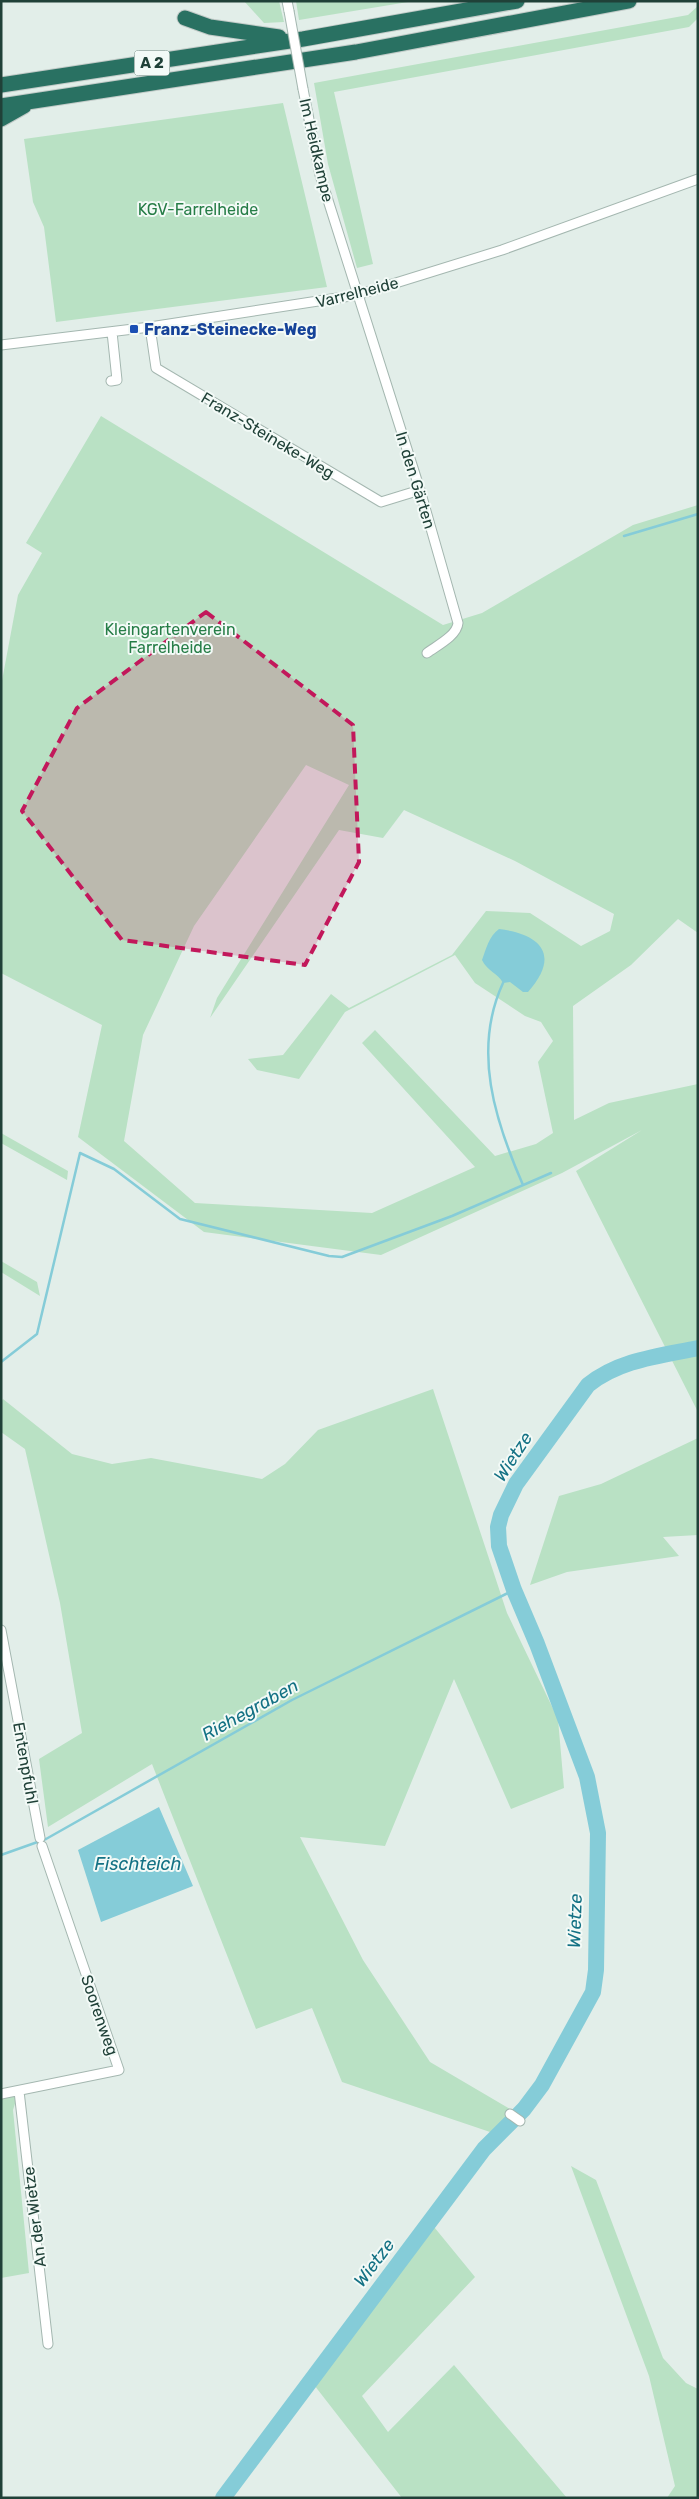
<svg xmlns="http://www.w3.org/2000/svg" width="699" height="2499" font-family="Rubik,sans-serif">
	<style>
		.green { fill: #b9e1c4; fill-rule: evenodd }
		.water { fill: #85ccd8 }
		.lines { fill: none; stroke-linecap: round; stroke-linejoin: round }
		.stream { stroke: #85ccd8; stroke-width: 2.5 }
		.river { stroke: #85ccd8; stroke-width: 16 }
		.street-casing { stroke: #a4b7b0; stroke-width: 11 }
		.highway-casing { stroke: #c1cac7; stroke-width: 17 }
		.street { stroke: #fff; stroke-width: 9 }
		.highway { stroke: #297162; stroke-width: 15 }
		.street-bridge-casing { stroke: #a4b7b0; stroke-width: 11; stroke-linecap: butt }
		.street-bridge { stroke: #fff; stroke-width: 9 }
		.marked { fill: #c2185b; fill-opacity: 0.2; stroke: #c2185b; stroke-width: 4; stroke-dasharray: 10 6; stroke-linejoin: round }
		.transit-dot { fill: #1a4fb4; stroke: #f3faf7; stroke-width: 2 }
		.labels { text-anchor: middle; stroke-width: 4; stroke-linejoin: round; paint-order: stroke }
		.shield { fill: #f3faf7; stroke: #5f7871; stroke-width: 1 }
		.shield-label { font-size: 15px; font-weight: bold; fill: #204138 }
		.street-label { font-size: 16px; fill: #204138; stroke: #f3faf7 }
		.park-label { font-size: 16px; fill: #267d47; stroke: #f3faf7 }
		.transit-label { font-size: 16px; font-weight: bold; fill: #164399; stroke: #f3faf7; text-anchor: start }
		.water-label { font-size: 18px; font-style: italic; fill: #137184; stroke: #f3faf7 }
	</style>
	<rect width="100%" height="100%" fill="#e2eee9"/>
	<path class="green" d="M244 1H279L284 22 264 23Z
		M296 1H414L299 20Z
		M698 6V18L689 27 334 92 373 264 357 268 328 164 314 83 688 15Z
		M283 103 327 287 56 322 44 227 33 202 24 139Z
		M101 416 443 625 482 613 633 525 698 505V933L678 919 631 965 573 1006 574 1120 609 1103 698 1084V1412L576 1171 642 1130 562 1173 381 1255 204 1232 78 1137 102 1025 1 973V686L18 595 42 553 26 543ZM306 765 349 785 217 998 210 1018 339 830 383 838 404 810 515 861 614 914 610 931 581 946 530 913 486 911 452 955 349 1008 331 994 283 1055 248 1059 257 1070 299 1079 345 1012 455 955 475 983 525 1016 541 1022 553 1041 538 1062 553 1133 536 1144 495 1156 375 1030 362 1043 475 1167 372 1213 195 1203 124 1141 143 1035 194 926Z
		M1 1133 68 1171 67 1180 1 1143Z
		M1 1261 37 1282 40 1296 1 1272Z
		M433 1389 507 1613 558 1719 564 1788 511 1809 454 1679 385 1846 300 1837 363 1960 430 2062 515 2112 496 2134 342 2082 312 2008 256 2029 152 1764 48 1827 39 1759 82 1733 60 1603 25 1449 1 1432V1402L3 1399 72 1454 112 1464 151 1458 262 1479 285 1464 318 1430Z
		M698 1438V1535L663 1537 679 1556 567 1572 530 1585 559 1496 601 1484Z
		M19 2091 13 2110 29 2273 1 2278V2094Z
		M571 2166 596 2180 663 2358 686 2383 698 2389V2498H667L675 2486 649 2376Z
		M430 2222 475 2277 362 2396 388 2432 454 2365 567 2498H402L311 2381Z"/>
	<path class="water" d="M499 929C541 934 561 955 528 992H523L510 982 503 983C498 973 487 971 482 960 486 949 489 936 499 929Z
		M159 1807 193 1886 101 1922 78 1850Z"/>
	<g class="lines">
		<path class="stream" d="M624 536 698 514
			M503 983C472 1050 495 1121 523 1185
			M1 1362 37 1334 80 1153 114 1169 180 1219 329 1256 342 1257 452 1216 551 1173
			M1 1855 46 1839 292 1700 514 1590"/>
		<path class="river" d="M223 2498 484 2149 524 2109 542 2085 593 1992 596 1970 598 1833 587 1777 537 1644 514 1590 499 1546 498 1527 501 1515 516 1484 588 1385C619 1360 659 1356 698 1348"/>
		<g class="street-casing">
			<path id="street" d="M287 1 289 11
				M303 89 320 175 420 490 458 623C457 636 436 646 427 653
				M150 327 156 368 381 502 420 490
				M1 345 150 327 357 295 502 250 698 179
				M111 381 117 380 112 332
				M1 1630 40 1838
				M19 2091 48 2344
				M1 2094 119 2070 42 1846
				M510 2114 520 2121"/>
		</g>
		<g class="highway-casing">
			<path id="highway" d="M185 18 210 27 279 37
				M1 85 303 39 517 1
				M1 106 356 52 629 1
				M1 119 24 106"/>
		</g>
		<use href="#street" class="street"/>
		<use href="#highway" class="highway"/>
		<g class="street-bridge-casing">
			<path id="street-bridge" d="M289 11 303 89"/>
		</g>
		<use href="#street-bridge" class="street-bridge"/>
	</g>
	<path class="marked" d="M206 612 353 725 359 862 305 965 122 940 22 811 77 708Z"/>
	<rect class="transit-dot" x="129" y="324" width="10" height="10" rx="2.5"/>
	<g class="labels">
		<rect class="shield" x="134.5" y="50.5" width="35" height="25" rx="4"/>
		<g class="shield-label">
			<text x="152" y="68">A 2</text>
		</g>
		<g class="street-label">
			<text transform="translate(317 150) rotate(77)" y="6">Im Heidkampe</text>
			<text transform="translate(357 292) rotate(-14)" y="6">Varrelheide</text>
			<text transform="translate(268 435) rotate(31)" y="6">Franz-Steineke-Weg</text>
			<text transform="translate(416 480) rotate(73)" y="6">In den Gärten</text>
			<text transform="translate(26 1763) rotate(80)" y="6">Entenpfuhl</text>
			<text transform="translate(100 2015) rotate(71)" y="6">Soorenweg</text>
			<text transform="translate(34 2217) rotate(-97)" y="6">An der Wietze</text>
		</g>
		<g class="park-label">
			<text x="198" y="215">KGV-Farrelheide</text>
			<text x="170" y="635">Kleingartenverein<tspan x="170" dy="18">Farrelheide</tspan></text>
		</g>
		<g class="transit-label">
			<text x="144" y="335">Franz-Steinecke-Weg</text>
		</g>
		<g class="water-label">
			<text transform="translate(513 1457) rotate(-57)" y="6">Wietze</text>
			<text transform="translate(250 1710) rotate(-29)" y="6">Riehegraben</text>
			<text x="138" y="1870">Fischteich</text>
			<text transform="translate(575 1921) rotate(-88)" y="6">Wietze</text>
			<text transform="translate(374 2263) rotate(-53)" y="6">Wietze</text>
		</g>
	</g>
	<rect width="699" height="2499" fill="none" stroke="#204138" stroke-width="5"/>
</svg>
